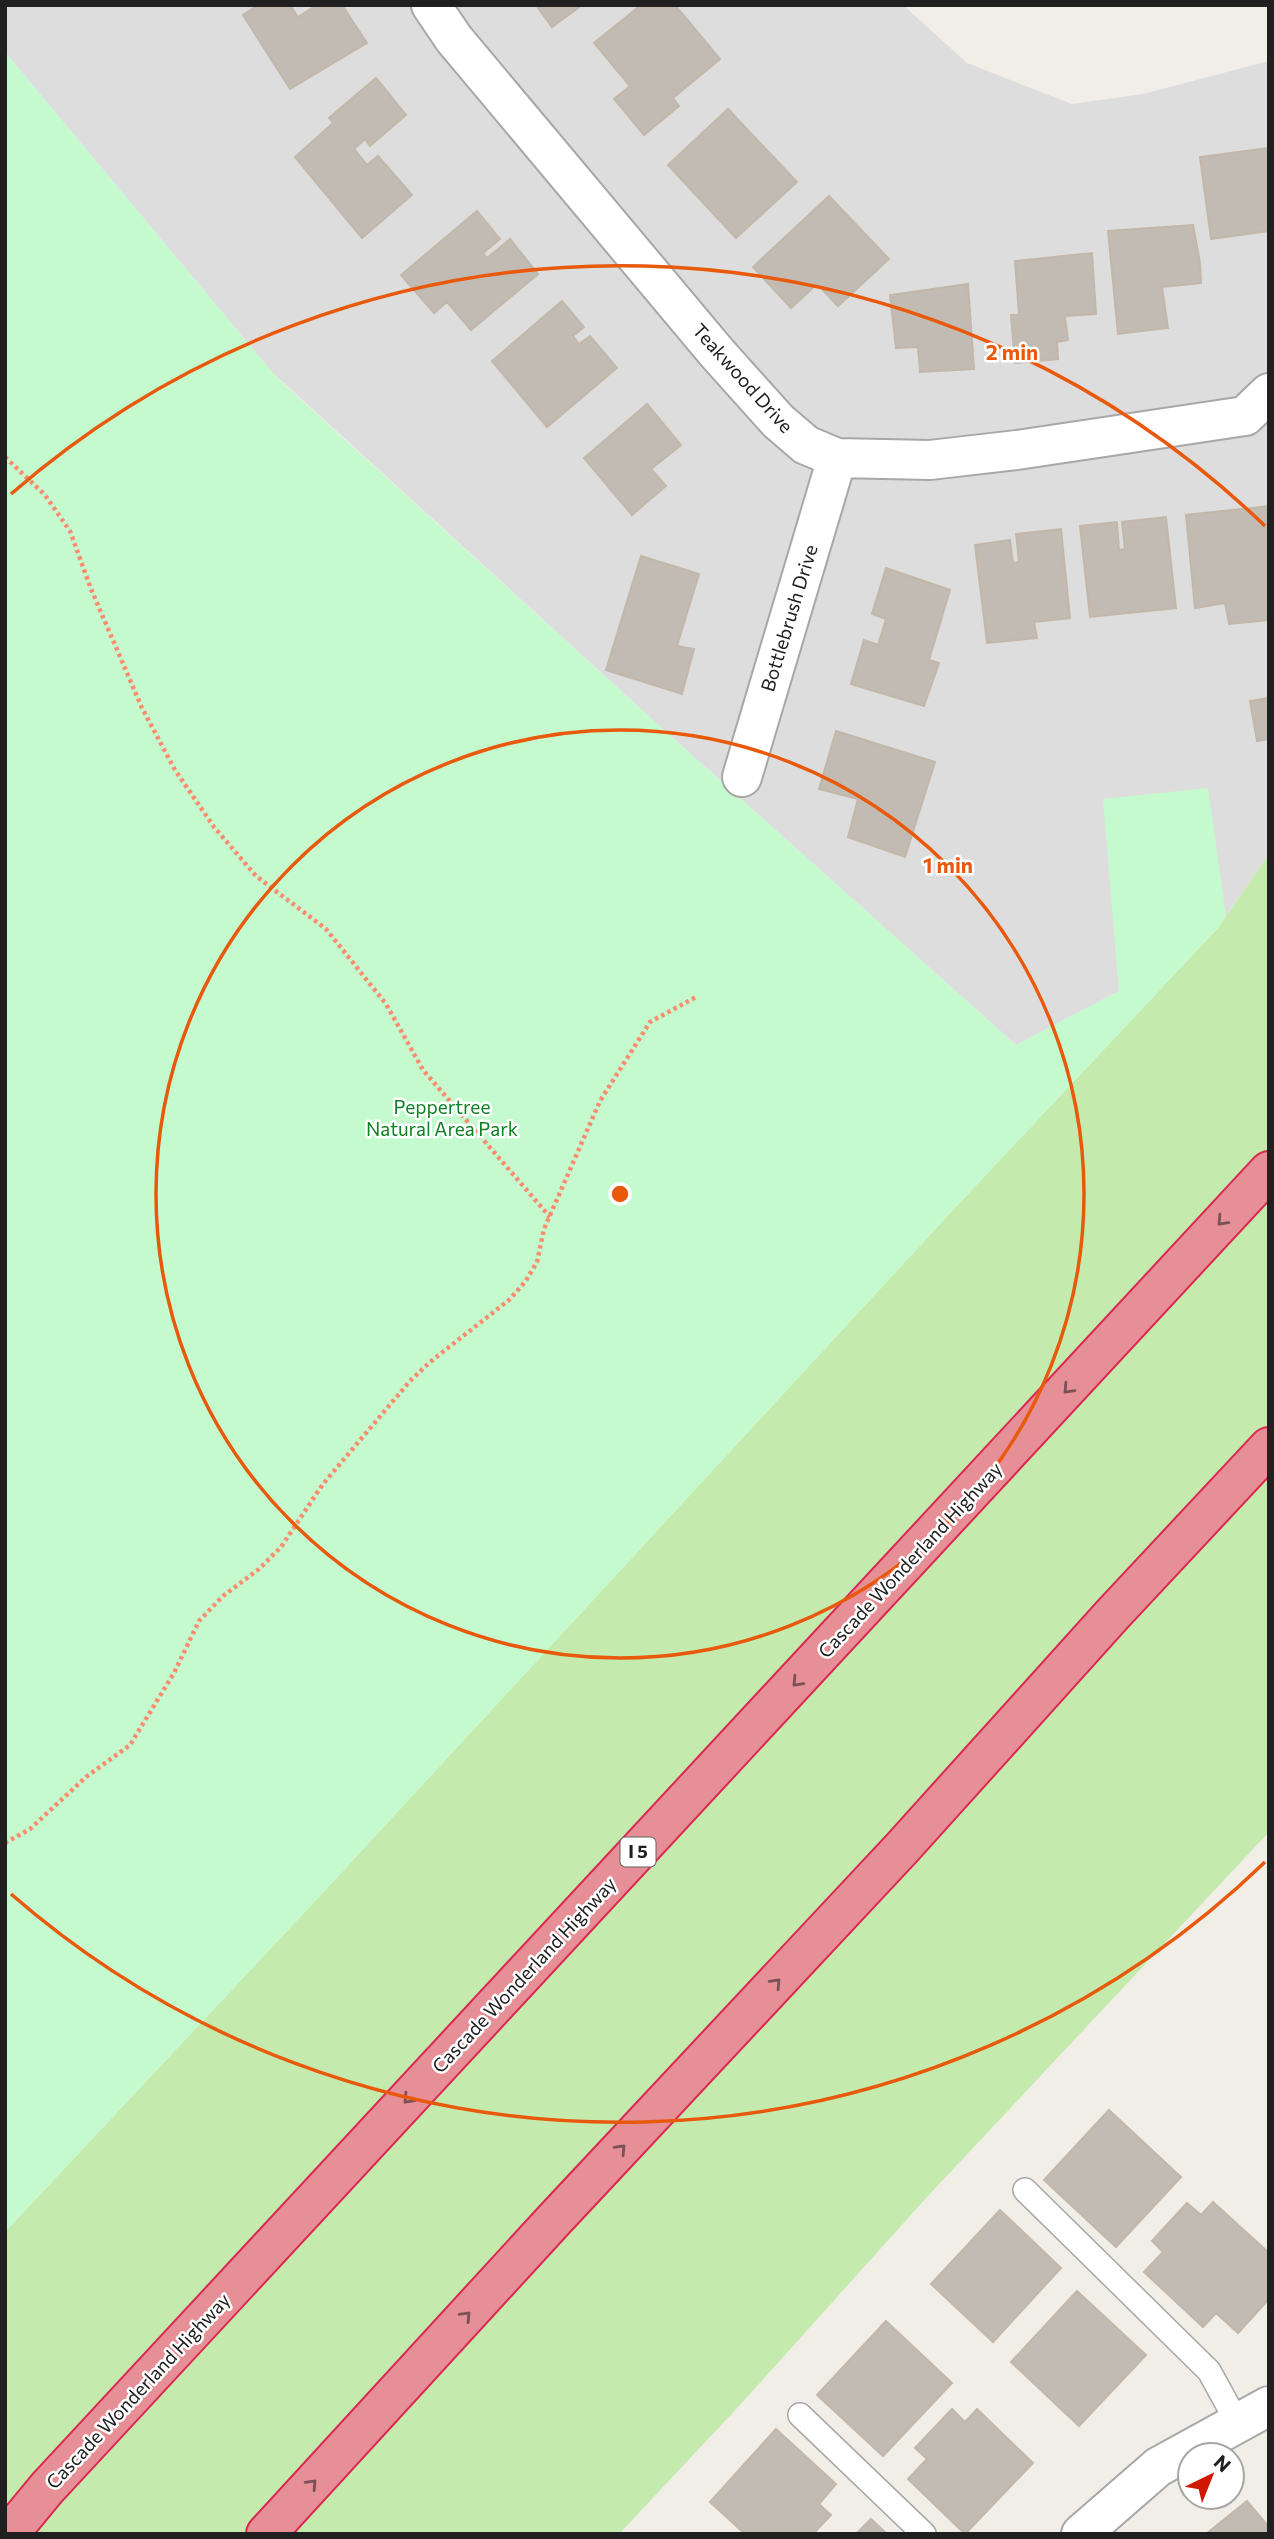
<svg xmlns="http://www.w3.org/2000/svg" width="1274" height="2539" font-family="Commissioner,sans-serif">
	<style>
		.residential { fill: #dedddd }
		.grass { fill: #c4eaad }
		.park { fill: #c5facf }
		.building { fill: #c1bbb3; stroke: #c2b7a9; stroke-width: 2 }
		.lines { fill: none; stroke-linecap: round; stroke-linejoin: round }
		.lane-casing { stroke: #a7a7a7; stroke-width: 26 }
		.street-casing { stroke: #a7a7a7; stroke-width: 42 }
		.highway-casing { stroke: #db2751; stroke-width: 42 }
		.path { stroke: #fa8c6f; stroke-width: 4.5; stroke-dasharray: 3.5 3.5; stroke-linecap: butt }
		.lane { stroke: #fff; stroke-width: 23 }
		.street { stroke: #fff; stroke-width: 38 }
		.highway { stroke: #e78f96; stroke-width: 38 }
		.oneway { stroke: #7a5255 }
		.ring { fill: none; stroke: #e8590c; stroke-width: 3.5 }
		.labels { text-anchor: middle; stroke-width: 5; stroke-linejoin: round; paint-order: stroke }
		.shield { fill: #fff; stroke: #636363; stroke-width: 2 }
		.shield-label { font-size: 18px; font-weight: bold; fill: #202020 }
		.street-label { font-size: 19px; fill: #202020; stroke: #fff }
		.park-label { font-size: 19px; fill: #0c8022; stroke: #fff }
		.centre { fill: #e8590c; stroke: #fff; stroke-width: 3.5 }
		.ring-label { font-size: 21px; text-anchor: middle; font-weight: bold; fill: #e8590c; stroke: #fff; stroke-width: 5; stroke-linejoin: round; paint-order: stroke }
	</style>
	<rect width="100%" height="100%" fill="#f1eee7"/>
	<path class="residential" d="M5 5H903L967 63 1072 104 1143 94 1269 61V854L1226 916 1224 906 1104 799 1119 991 1016 1045 664 730 272 372 5 52Z"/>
	<path class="grass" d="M1269 854V1832L927 2197 739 2406 619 2534H5V2232L319 1897 953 1210 1218 928Z"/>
	<path class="park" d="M5 52 272 372 287 387 664 730 1016 1045 1119 991 1103 799 1208 788 1226 916 1218 928 953 1210 319 1897 5 2232Z"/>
	<path class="building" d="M258 5H290L298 17 317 5H342L367 43 290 89 243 15Z
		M536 5H582L552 27Z
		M641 5H675L720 59 673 98 679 106 644 135 614 99 630 86 594 43Z
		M376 78 406 115 370 146 365 139 354 149 367 165 378 156 412 195 362 238 295 157 333 123 329 118Z
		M728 109 797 182 736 238 668 165Z
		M1269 148V231L1211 239 1200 157Z
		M829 196 889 259 838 306 817 284 791 308 753 267Z
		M477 211 500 239 483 253 487 258 510 239 538 274 471 330 447 302 434 313 401 275Z
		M1193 225 1200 263 1201 283 1162 287 1168 328 1118 334 1108 231Z
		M1092 253 1096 314 1065 316 1068 340 1057 342 1058 359 1015 363 1011 315H1019L1015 261Z
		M968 284 974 369 920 372 918 347 896 348 890 295Z
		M562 301 584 327 573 336 579 344 590 336 617 368 547 427 492 361Z
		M647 404 681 445 651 469 666 486 632 515 584 458Z
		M1269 506V620L1229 624 1225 603 1195 608 1186 515Z
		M1166 517 1176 608 1090 617 1080 526 1117 522 1119 550 1125 549 1122 522Z
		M1061 529 1070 618 1034 622 1037 638 987 643 975 545 1010 540 1013 563 1019 562 1016 534Z
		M641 556 699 574 677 646 694 649 682 694 606 670Z
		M886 568 950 590 929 660 939 663 924 706 851 684 864 640 878 645 886 619 872 614Z
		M1269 698V739L1257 741 1250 701Z
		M836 731 935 762 905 857 848 837 858 799 819 789Z
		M1109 2110 1181 2177 1116 2247 1044 2180Z
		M1213 2202 1269 2253V2299L1238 2333 1216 2313 1203 2327 1144 2272 1163 2252 1152 2241 1187 2203 1201 2215Z
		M1000 2210 1061 2268 993 2342 931 2284Z
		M1077 2291 1146 2355 1079 2426 1011 2362Z
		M886 2321 952 2383 883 2456 817 2395Z
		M952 2409 965 2422 977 2409 1033 2463 965 2534 908 2479 927 2459 915 2448Z
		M776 2429 836 2484 819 2504 831 2515 813 2534H745L710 2502Z
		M1247 2501 1269 2527V2534H1206Z
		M871 2519 887 2534H856Z"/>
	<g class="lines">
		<g class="lane-casing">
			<path id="lane" d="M1025 2190 1209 2371 1237 2422
				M800 2415 924 2534"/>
		</g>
		<g class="street-casing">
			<path id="street" d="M431 5 454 39 717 353 778 421 806 445 837 458 930 460 1017 450 1245 416 1269 393
				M742 777 837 458
				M1081 2534 1158 2467 1269 2406"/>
		</g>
		<g class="highway-casing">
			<path id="highway" d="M9 2534 47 2488C454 2049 862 1611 1269 1171
				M266 2534 554 2220 902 1848 1112 1615 1269 1447"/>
		</g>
		<path class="path" d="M5 457 45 495 70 531 91 589 142 708 175 770 214 827 256 876 326 929 386 1004 423 1070 550 1217
			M5 1843 30 1829 86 1777 130 1745 174 1673 199 1621 223 1596 259 1569 281 1547 323 1484 410 1381 430 1362 509 1300 525 1282 537 1262 544 1229 600 1101 650 1022 696 997"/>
		<use href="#lane" class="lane"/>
		<use href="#street" class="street"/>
		<use href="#highway" class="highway"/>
	</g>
	<defs><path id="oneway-chevron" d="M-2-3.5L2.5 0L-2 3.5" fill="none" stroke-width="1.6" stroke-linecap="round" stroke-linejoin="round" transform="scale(1.75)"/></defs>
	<g class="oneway">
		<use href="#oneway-chevron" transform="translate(1222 1221) rotate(133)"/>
		<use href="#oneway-chevron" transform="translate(1068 1389) rotate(133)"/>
		<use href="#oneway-chevron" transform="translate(797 1682) rotate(133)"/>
		<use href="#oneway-chevron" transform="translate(776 1983) rotate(-47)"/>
		<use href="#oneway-chevron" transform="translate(408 2099) rotate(133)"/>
		<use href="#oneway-chevron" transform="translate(621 2149) rotate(-47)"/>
		<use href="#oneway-chevron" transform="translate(466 2316) rotate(-47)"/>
		<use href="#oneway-chevron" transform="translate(312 2484) rotate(-47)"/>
	</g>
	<g class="ring">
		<circle cx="620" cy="1194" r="464"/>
		<path d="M1265 1862A928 928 0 0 1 11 1894M11 494A928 928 0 0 1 1265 526"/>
	</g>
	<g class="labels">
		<rect class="shield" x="620.5" y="1837.5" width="35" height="29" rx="5"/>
		<g class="shield-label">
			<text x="638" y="1858">I 5</text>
		</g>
		<g class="street-label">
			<text transform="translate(743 378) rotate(48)" y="7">Teakwood Drive</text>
			<text transform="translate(789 618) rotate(-73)" y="7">Bottlebrush Drive</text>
			<text transform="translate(910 1560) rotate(-47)" y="7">Cascade Wonderland Highway</text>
			<text transform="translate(524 1975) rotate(-47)" y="7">Cascade Wonderland Highway</text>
			<text transform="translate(138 2391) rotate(-47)" y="7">Cascade Wonderland Highway</text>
		</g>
		<g class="park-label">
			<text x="442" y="1114">Peppertree<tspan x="442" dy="22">Natural Area Park</tspan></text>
		</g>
	</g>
	<circle cx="620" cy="1194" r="10" class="centre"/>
	<g class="ring-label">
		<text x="1012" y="360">2 min</text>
		<text x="948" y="873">1 min</text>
	</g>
	<rect width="1274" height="2539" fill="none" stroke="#202020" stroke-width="14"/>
	<g transform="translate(1211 2476) rotate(43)"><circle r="33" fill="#ffffff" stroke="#a6a6a6" stroke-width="2"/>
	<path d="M0-5L12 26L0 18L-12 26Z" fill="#d01700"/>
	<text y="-10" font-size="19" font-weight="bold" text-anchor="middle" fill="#202020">N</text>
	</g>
</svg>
